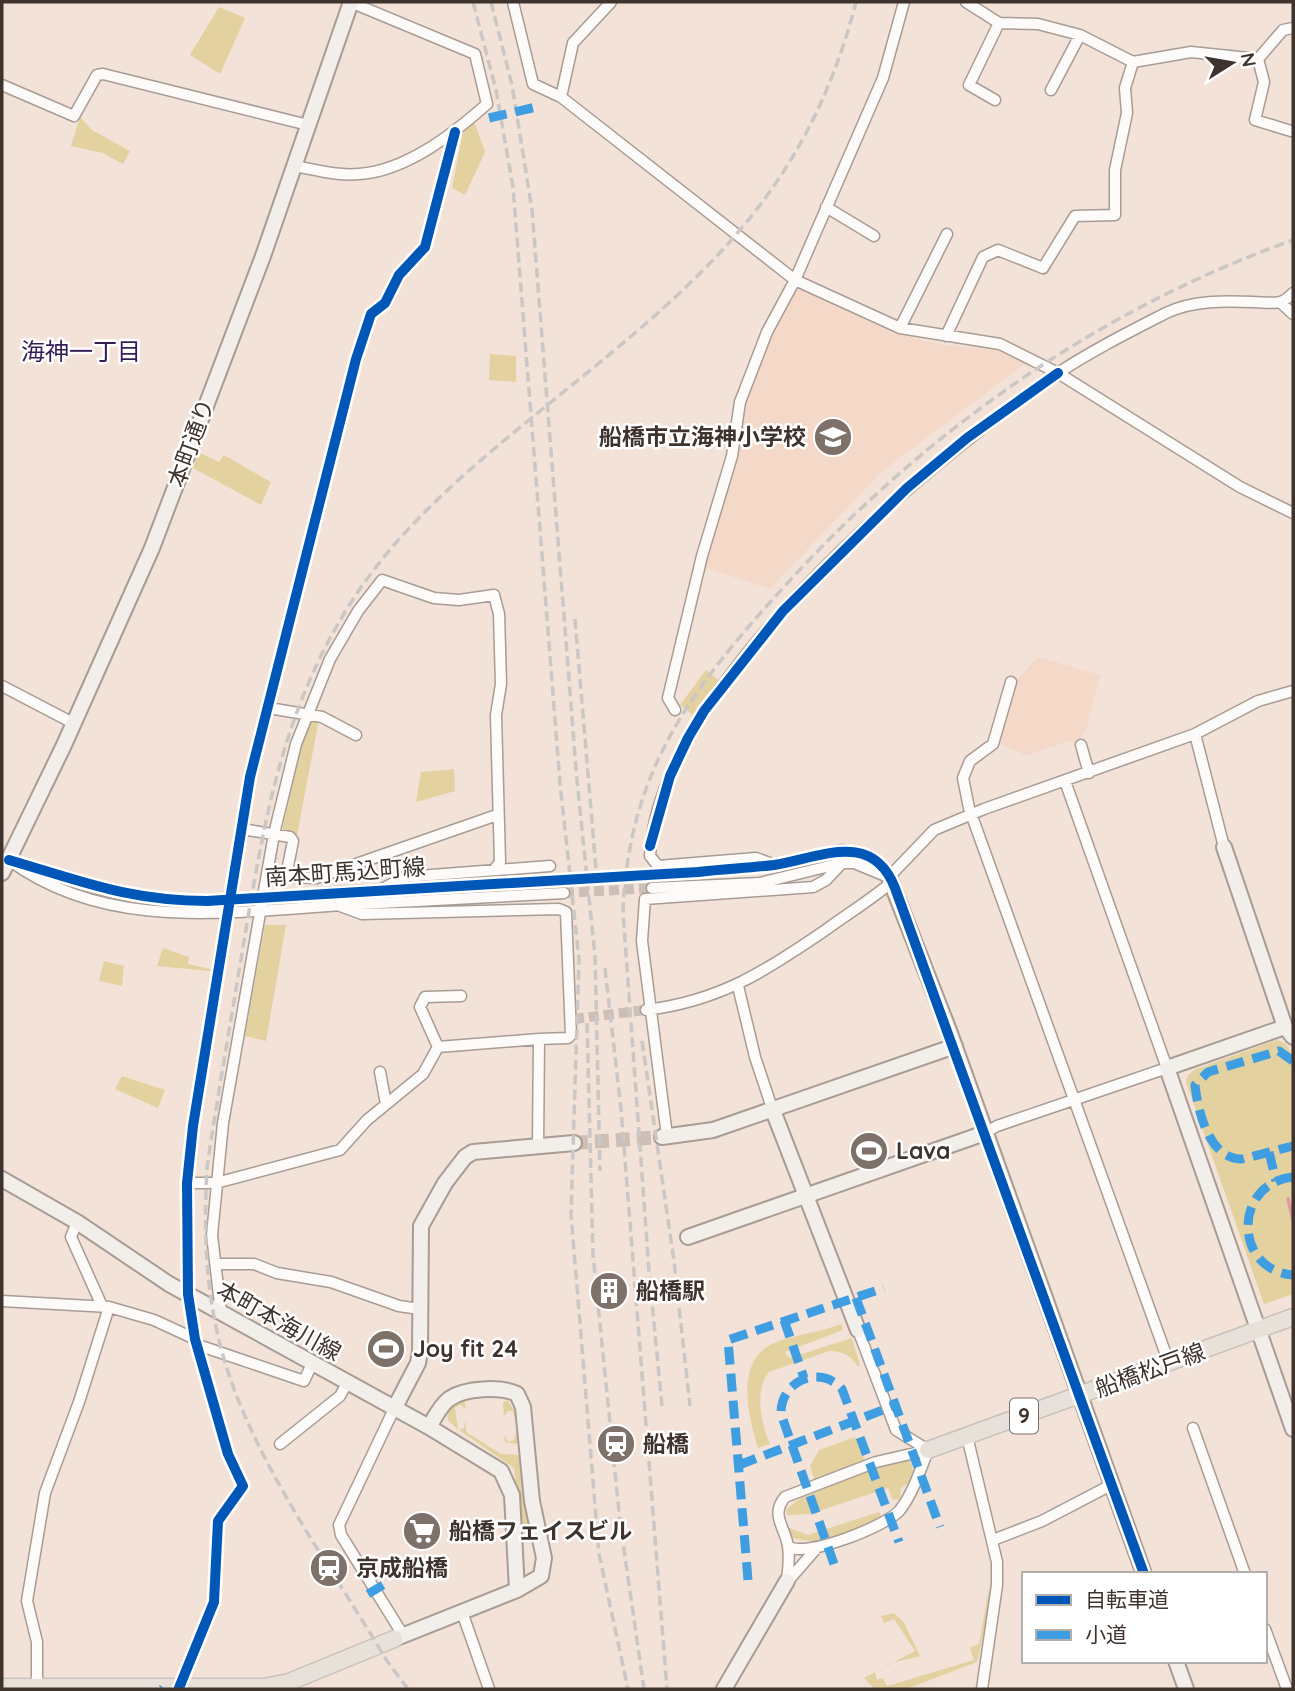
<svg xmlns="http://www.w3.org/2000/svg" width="1295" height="1691" font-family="Quicksand,'Noto Sans JP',sans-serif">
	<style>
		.built { fill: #f4d8c8 }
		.green { fill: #e3d19f }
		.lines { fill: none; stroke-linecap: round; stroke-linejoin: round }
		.stream { stroke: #e099a5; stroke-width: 3.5 }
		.street-tunnel { stroke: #cebfb6; stroke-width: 10; stroke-dasharray: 10 5; stroke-linecap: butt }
		.secondary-tunnel { stroke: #cebfb6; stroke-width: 14; stroke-dasharray: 14 7; stroke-linecap: butt }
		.street-casing { stroke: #a89c94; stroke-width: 13 }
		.secondary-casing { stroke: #a89c94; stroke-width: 18 }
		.primary-casing { stroke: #c9c1bb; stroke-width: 19 }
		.street { stroke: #fdfbf9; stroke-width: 10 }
		.secondary { stroke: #f2eee9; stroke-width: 14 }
		.primary { stroke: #e7e1da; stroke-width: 16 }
		.rail { stroke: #cbc7c4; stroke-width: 3.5; stroke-dasharray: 10 5; stroke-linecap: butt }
		.quiet { stroke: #3f9de1; stroke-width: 9; stroke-dasharray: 18 9; stroke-linecap: butt }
		.cycleway-casing { stroke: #fff; stroke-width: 15 }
		.cycleway { stroke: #0057b8; stroke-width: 10 }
		.labels { text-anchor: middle; stroke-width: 5; stroke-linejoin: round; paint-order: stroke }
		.shield { fill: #fff; stroke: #79716c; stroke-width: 2 }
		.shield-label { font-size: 21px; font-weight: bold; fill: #3f342d }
		.poi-label { font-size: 23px; font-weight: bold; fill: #3f342d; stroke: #fff; text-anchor: start }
		.street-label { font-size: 23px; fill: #3f342d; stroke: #fff }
		.neighbourhood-label { font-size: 24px; fill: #341d56; stroke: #fff }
	</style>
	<rect width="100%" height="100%" fill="#f2e2d8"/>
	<path class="built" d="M800 289 896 334 944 345 1006 351 1027 362 881 472 770 589 703 567 731 475 752 379 794 292Z
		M1038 657 1100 675 1086 730 1077 743 1070 741 1026 755 997 743 1014 682Z"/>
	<path class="green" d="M219 7 245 18 220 74 190 55Z
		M80 117 92 130 130 151 123 164 103 153 71 146Z
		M474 121 485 152 465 195 452 188 463 131Z
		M490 354 516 356V382L489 380Z
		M198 452 219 462 224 455 271 482 261 505 193 468Z
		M706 670 720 681 694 716 680 705Z
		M313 717 319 719 297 835 282 832 301 746Z
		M454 769 455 791 416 802 421 772Z
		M265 925H286L266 1041 245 1036Z
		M163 948 189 957 188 964 210 969V971L157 966Z
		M104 961 124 966 122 986 99 981Z
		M1277 1040 1286 1044 1293 1056V1294L1264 1304 1186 1082 1188 1075 1196 1069Z
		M122 1076 165 1090 158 1108 115 1089Z
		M841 1324 843 1330 785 1352 789 1358 852 1338 860 1365 858 1367C851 1355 843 1351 829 1351L769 1372C754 1390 761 1424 770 1444L758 1448C748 1415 735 1362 772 1344 793 1334 819 1333 841 1324Z
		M464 1399 466 1409 460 1405 455 1408 458 1430 448 1420 447 1412 456 1402Z
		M507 1400 516 1413 518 1444 505 1442 504 1435 509 1442 514 1440 517 1429 513 1411H508L504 1416 503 1403Z
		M466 1420V1432L501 1454 520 1455 523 1494 535 1531 523 1533 514 1468 459 1430 464 1428Z
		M855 1437 869 1471 893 1462 898 1465 901 1460 909 1458 916 1478 901 1488 900 1499 893 1500 888 1488 810 1514 787 1515 786 1509 801 1498 856 1476 818 1490 810 1466 819 1450Z
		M879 1512 883 1518C852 1534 824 1548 790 1537L787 1527 808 1535Z
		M990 1583 988 1614 977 1662 909 1688 875 1689 864 1678 915 1651 894 1619 884 1623 881 1616 893 1613 903 1621 920 1656 891 1663 875 1672 877 1680 883 1678 887 1686 974 1660 970 1648 979 1644Z"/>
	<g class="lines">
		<path class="stream" d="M1288 1199 1293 1220"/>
		<path class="street-tunnel" d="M563 881 651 875
			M564 893 652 888
			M574 1019 645 1010"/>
		<path class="secondary-tunnel" d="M574 1143 662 1137"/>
		<g class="street-casing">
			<path id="street" d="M513 2 533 84 561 97 795 280 900 328 1000 344 1058 373 1240 487 1293 513
				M966 2 999 23 1038 24 1080 35 1133 62 1191 52 1258 59 1283 30 1293 28
				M1258 59 1264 82 1255 120 1291 131
				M2 85 74 116 97 75 103 74 308 125
				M1051 90 1080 35
				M561 97 573 43 611 2
				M995 100 969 85 999 23
				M294 166C316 170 337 176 359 174 406 171 453 134 487 104L475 54 350 2
				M826 207 874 236
				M1280 302 1293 314
				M900 328 947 234
				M946 336 983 257 998 250 1043 268 1075 216 1115 215V170L1127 113 1125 88 1133 62
				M1011 682 993 744 970 761 963 778 969 808 1169 1363
				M2 686 73 723
				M269 708 322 717 356 735
				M675 710 668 698 702 556 732 456 740 402 767 332 795 280 883 78 904 2
				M1195 734 1224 847
				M1081 745 1089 773
				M242 829 290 837 293 841 287 871 289 877 316 878 497 815
				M9 860C106 932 229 912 342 905 416 901 490 897 564 893
				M16 862 111 892 177 901 261 899 338 892 563 881
				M775 865 756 858 658 866 650 856C657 688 924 465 1055 375 1089 352 1129 332 1166 313 1193 300 1224 301 1254 302 1261 302 1273 304 1280 302 1284 301 1290 296 1293 293
				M651 875 775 865 842 850 871 857 881 865 889 877
				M889 877 934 830 984 809 1195 734 1258 701 1293 691
				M652 888 760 883 842 863H854L888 877
				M382 889 405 877 550 866
				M340 906 362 914 559 909 566 912 571 1035 568 1038 539 1039
				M738 986 755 1057 772 1108
				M646 1010C720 1001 766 971 827 929 849 913 872 899 893 881
				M438 1047 420 1007 425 997 461 996
				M380 1072 386 1104
				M985 1133 997 1126 1167 1068 1065 781
				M667 1136 642 941 645 899 813 887 826 880 842 863
				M187 1183H216L340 1150 367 1120 423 1074 438 1047 539 1039 538 1145
				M77 1222 71 1237 102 1306
				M219 1264H254L277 1273 331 1282 399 1306 420 1309
				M2 1301 109 1307
				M221 1313 212 1235 223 1123 274 834 296 744 330 659 358 611 382 580 434 598 459 600 494 595 499 614 501 684 496 715 500 862 494 870
				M858 1330 896 1430 928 1450
				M198 1345 304 1381 312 1364
				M394 1409 339 1525 341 1535 403 1635
				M1193 1428 1245 1574
				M967 1436 997 1562V1585L982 1689
				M280 1444 340 1396 347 1383
				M993 1540 1042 1521 1111 1485
				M788 1546C804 1559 887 1526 900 1510 913 1493 920 1471 928 1450
				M787 1581C788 1570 790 1557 788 1546 785 1527 770 1515 785 1497L876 1462 928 1450
				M788 1581 815 1550
				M462 1612 489 1689
				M1265 1629 1287 1689
				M37 1687V1642L27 1601 45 1493 79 1402 109 1307 154 1320 195 1339
				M179 1688 214 1602 218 1521 243 1486 228 1454 195 1339 188 1294 187 1183 193 1126 250 777 356 359 371 314 385 303 399 275 425 247 455 132"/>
		</g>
		<g class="secondary-casing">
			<path id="secondary" d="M1224 847 1285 1027 1293 1037
				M2 873 64 745 152 548 263 256 351 2
				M889 877 950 1033 1144 1574
				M1285 1027 1167 1068 1293 1429
				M772 1108 858 1330
				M662 1137 713 1130 955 1046
				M2 1179 77 1222 169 1284 429 1427 501 1471 512 1495 517 1590
				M688 1237 985 1133
				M394 1409 418 1363 420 1351 421 1226 445 1183 465 1157 473 1152 574 1143
				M394 1639 517 1590 541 1576 544 1558 532 1501 523 1407 517 1394C501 1386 464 1388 449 1399 440 1406 435 1417 429 1427
				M1176 1661 1186 1689
				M724 1689 787 1581"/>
		</g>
		<g class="primary-casing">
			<path id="primary" d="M928 1450 1293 1317
				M2 1687H264L289 1682 394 1639"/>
		</g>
		<use href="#street" class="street"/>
		<use href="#secondary" class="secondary"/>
		<use href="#primary" class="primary"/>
		<path class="rail" d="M473 2 496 90 513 187 560 783 579 959 571 1214 599 1554 628 1689
			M491 2 512 85 532 210 577 781 595 956 600 1171
			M575 619 597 881
			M605 968 621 1109 667 1689
			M587 1023 593 1255 620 1522 644 1689
			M642 1041 674 1261 690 1406
			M662 1406 649 1271 623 913C628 765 698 681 793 577 932 427 1100 309 1293 240
			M408 1689 387 1661C328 1561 244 1450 218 1336 205 1280 204 1225 207 1167 218 1094 231 1020 243 947 264 823 281 713 350 604 396 531 463 474 529 420 685 293 803 207 856 2"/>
		<path class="quiet" d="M489 118 536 107
			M1293 1061 1279 1051 1208 1072 1195 1085C1198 1112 1209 1159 1242 1159L1293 1146
			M1269 1152 1276 1181
			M1293 1177C1233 1183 1233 1270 1293 1275
			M856 1298 940 1527
			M784 1320 804 1378
			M739 1465 896 1405
			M834 1564 781 1414C780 1381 820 1364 842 1389L899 1542
			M748 1580 728 1340 884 1288
			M368 1594 383 1585
			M162 1689 163 1688"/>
		<g class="cycleway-casing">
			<path id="cycleway" d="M650 846 670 776 688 738 704 711 783 611 907 488 967 438 1058 373
				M9 860C81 881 129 901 207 901L698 872C723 869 749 868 774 865 819 858 872 829 895 888L1144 1574
				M179 1688 214 1602 218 1521 243 1486 228 1454 195 1339 188 1294 187 1183 193 1126 250 777 356 359 371 314 385 303 399 275 425 247 455 132"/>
		</g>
		<use href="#cycleway" class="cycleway"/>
	</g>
	<defs>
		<g id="school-disc" transform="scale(2.0125)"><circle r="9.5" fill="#7e7169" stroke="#fff"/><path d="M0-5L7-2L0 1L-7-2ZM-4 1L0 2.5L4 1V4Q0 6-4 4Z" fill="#fff"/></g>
		<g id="stadium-disc" transform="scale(2.0125)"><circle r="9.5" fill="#7e7169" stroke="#fff"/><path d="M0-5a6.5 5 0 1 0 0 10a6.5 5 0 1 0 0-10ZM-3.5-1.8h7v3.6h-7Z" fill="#fff"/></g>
		<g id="building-disc" transform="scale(2.0125)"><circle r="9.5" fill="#7e7169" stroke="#fff"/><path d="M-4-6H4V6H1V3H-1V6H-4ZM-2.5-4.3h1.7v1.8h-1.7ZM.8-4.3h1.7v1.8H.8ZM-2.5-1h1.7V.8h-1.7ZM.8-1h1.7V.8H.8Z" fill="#fff"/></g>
		<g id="station-disc" transform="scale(2.0125)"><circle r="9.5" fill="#7e7169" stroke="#fff"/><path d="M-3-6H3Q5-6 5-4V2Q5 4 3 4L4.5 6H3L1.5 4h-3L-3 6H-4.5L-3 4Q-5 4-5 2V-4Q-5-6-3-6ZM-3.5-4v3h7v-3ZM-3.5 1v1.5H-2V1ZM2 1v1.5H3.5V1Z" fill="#fff"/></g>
		<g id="supermarket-disc" transform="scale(2.0125)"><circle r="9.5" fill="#7e7169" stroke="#fff"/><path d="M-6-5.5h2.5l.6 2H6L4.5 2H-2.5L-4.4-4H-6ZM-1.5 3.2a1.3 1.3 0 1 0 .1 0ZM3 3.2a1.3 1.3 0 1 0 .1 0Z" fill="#fff"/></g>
	</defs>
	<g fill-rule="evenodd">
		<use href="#school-disc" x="833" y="437"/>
		<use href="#stadium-disc" x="869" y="1151"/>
		<use href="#building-disc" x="609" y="1291"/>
		<use href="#stadium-disc" x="386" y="1349"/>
		<use href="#station-disc" x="616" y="1444"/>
		<use href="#supermarket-disc" x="422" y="1531"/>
		<use href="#station-disc" x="329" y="1568"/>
	</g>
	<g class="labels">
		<rect class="shield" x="1010" y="1398.5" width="28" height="35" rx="5"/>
		<g class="shield-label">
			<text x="1024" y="1423">9</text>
		</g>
		<g class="poi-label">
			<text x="806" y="445" text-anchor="end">船橋市立海神小学校</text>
			<text x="896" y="1159">Lava</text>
			<text x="636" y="1299">船橋駅</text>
			<text x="413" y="1357">Joy fit 24</text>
			<text x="643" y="1452">船橋</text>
			<text x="449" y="1539">船橋フェイスビル</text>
			<text x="356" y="1576">京成船橋</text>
		</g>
		<g class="street-label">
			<text transform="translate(191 443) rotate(-70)" y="8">本町通り</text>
			<text transform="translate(345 872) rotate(-4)" y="8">南本町馬込町線</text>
			<text transform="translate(279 1321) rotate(29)" y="8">本町本海川線</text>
			<text transform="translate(1150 1370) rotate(-20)" y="8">船橋松戸線</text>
		</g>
		<g class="neighbourhood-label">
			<text x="81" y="360">海神一丁目</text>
		</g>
	</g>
	<rect width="1295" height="1691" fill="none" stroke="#3f342d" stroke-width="7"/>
	<rect x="1022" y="1572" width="245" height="91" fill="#ffffff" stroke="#b2aeab" stroke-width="2"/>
	<rect x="1036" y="1595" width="35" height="10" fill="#0057b8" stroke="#b2aeab" stroke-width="2"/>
	<text x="1085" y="1607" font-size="21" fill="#3f342d">自転車道</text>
	<rect x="1036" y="1630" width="35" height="10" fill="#3f9de1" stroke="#b2aeab" stroke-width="2"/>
	<text x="1085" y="1642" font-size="21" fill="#3f342d">小道</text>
	<g transform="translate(1232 63) rotate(79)" stroke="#ffffff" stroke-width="5" paint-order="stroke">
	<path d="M0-5L12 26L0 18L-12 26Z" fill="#3f342d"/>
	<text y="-10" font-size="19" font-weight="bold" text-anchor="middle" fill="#3f342d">N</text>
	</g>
</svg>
